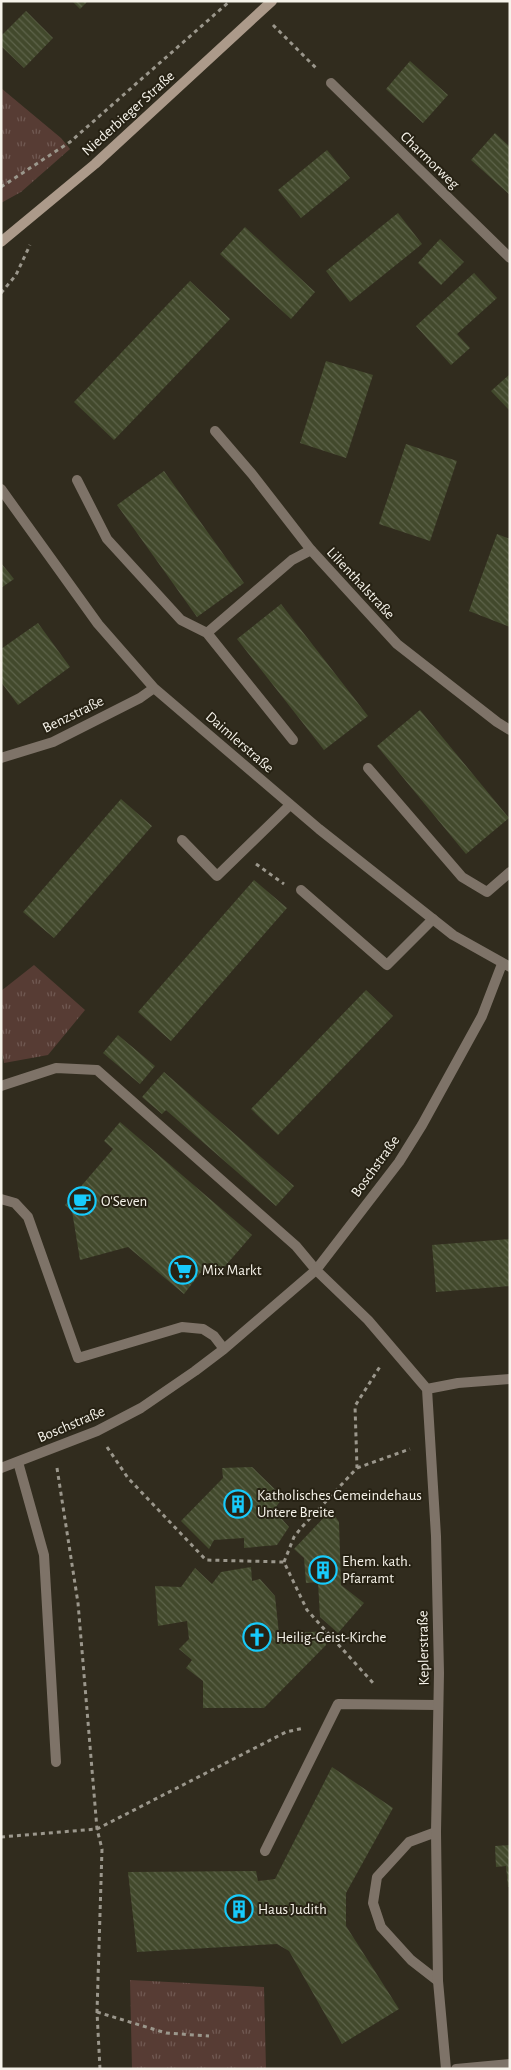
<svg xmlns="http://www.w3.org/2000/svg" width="511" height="2070" font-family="'Alegreya Sans',sans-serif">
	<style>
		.grass { fill: url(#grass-tufts) }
		.building { fill: url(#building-back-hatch) }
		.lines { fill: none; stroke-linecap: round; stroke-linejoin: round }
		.path { stroke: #9b978c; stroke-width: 3; stroke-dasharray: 4 4; stroke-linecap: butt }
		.service { stroke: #7e7368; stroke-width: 10 }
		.minor { stroke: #7e7368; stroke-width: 10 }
		.secondary { stroke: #ac9a8a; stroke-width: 10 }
		.labels { text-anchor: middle; stroke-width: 4; stroke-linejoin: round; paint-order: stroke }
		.street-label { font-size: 15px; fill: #f6f3ea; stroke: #272214 }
		.poi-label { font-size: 15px; fill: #f6f3ea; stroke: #272214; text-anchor: start }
	</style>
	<defs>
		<pattern id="grass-tufts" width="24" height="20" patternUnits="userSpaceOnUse" patternTransform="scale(1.25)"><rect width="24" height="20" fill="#573c34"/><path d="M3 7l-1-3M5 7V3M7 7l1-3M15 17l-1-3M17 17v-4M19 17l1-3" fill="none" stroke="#705952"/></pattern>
		<pattern id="building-back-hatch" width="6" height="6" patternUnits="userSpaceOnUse" patternTransform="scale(1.25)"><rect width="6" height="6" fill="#42492c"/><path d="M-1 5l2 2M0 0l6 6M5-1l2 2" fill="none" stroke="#5e644b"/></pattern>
	</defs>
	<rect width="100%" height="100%" fill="#312c1e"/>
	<path class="grass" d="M1 88 61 138 70 149 21 192 1 203Z
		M34 965 85 1010 48 1055 4 1063 1 1047V991Z
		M130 1980 264 1987 266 2069H132Z"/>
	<path class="building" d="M72 1H88L80 9Z
		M26 11 53 38 24 68 1 46V36Z
		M410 61 448 95 423 123 386 89Z
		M495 133 510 147V195L471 160Z
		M327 150 350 178 301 218 278 190Z
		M398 213 422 244 350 302 326 271Z
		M245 227 315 292 291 319 220 254Z
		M440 239 464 262 441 285 418 263Z
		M474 273 497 298 457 334 470 348 451 365 416 326Z
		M190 281 230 319 114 440 74 402Z
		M326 361 373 375 346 458 300 443Z
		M510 374V411L491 391Z
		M406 444 457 461 430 541 379 524Z
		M164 471 244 583 197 617 117 505Z
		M497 534 510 539V627L469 611Z
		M1 563 14 579 1 588Z
		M281 604 368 716 324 750 237 639Z
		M38 623 70 667 18 705 1 682V649Z
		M420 710 509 818 466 854 377 746Z
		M121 799 152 826 54 938 23 912Z
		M254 880 287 908 171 1041 138 1012Z
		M366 990 393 1016 278 1135 251 1109Z
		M118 1035 155 1066 140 1084 103 1053Z
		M164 1072 294 1186 276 1206 166 1110 162 1114 142 1097Z
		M120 1122 252 1235 220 1272 208 1263 184 1294 128 1247 80 1260 72 1211 65 1205 113 1149 104 1141Z
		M510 1239V1286L436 1292 432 1245Z
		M252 1467 283 1497 274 1510 289 1527 277 1545 244 1548V1538L214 1540 209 1549 181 1521 223 1478 222 1468Z
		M331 1510 339 1522 341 1585 364 1603 338 1633 320 1617 318 1582 306 1583 304 1558 294 1549Z
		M251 1567 252 1581 260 1579 275 1596 279 1634 326 1631V1645L264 1708H203V1681L186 1668 192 1660 179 1649 189 1639 187 1621 158 1626 155 1586 181 1587 195 1568 212 1584 221 1572Z
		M332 1767 393 1808 346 1893V1926L399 2009 342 2044 289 1951 277 1944 137 1952 128 1872 256 1871 258 1881 275 1879Z
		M510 1845V1887H508L506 1866 496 1867 495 1846Z"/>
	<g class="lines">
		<path class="path" d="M273 25 318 70
			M1 187 70 142 230 1
			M1 293 16 275 30 245
			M256 864 284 884
			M107 1447 128 1478 206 1560 284 1562 307 1610 374 1684
			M57 1468 78 1603 97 1829 102 1849 97 2012 100 2069
			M357 1468 410 1449
			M284 1562 294 1537 301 1528 357 1468 355 1406 381 1365
			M1 1837 97 1829 286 1732 304 1728
			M97 2012 166 2033 209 2036"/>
		<path class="service" d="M77 480 107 539 181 620 207 633
			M293 740 207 633 292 560 311 550
			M368 768 462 877 487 892 510 872
			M182 840 217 876 290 805
			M301 890 387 965 433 919
			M1 1086 56 1068 97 1070 296 1246 316 1270
			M18 1462 44 1555 56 1762
			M436 1832 409 1842 377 1877 373 1903 381 1927 411 1960 438 1981
			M265 1851 338 1704 438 1705
			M456 2069 510 2064"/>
		<path class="minor" d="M331 83 510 258
			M215 431 252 474 311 550 397 644 497 722 510 730
			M1 489 98 624 154 688 319 829 453 935 510 967
			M1 758 53 742 140 698 154 688
			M1 1199 15 1203 28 1217 78 1358 182 1327 203 1329 214 1336 224 1349
			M316 1270 368 1320 427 1389 436 1536 439 1673 436 1832 438 1981 446 2069
			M427 1389 458 1383 510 1379
			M1 1468 97 1431 141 1408 195 1371 224 1349 316 1270 399 1162 422 1125 482 1016 502 964"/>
		<path class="secondary" d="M1 242 95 164 272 1"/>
	</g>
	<defs>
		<g id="cafe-ring" transform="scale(1.4375)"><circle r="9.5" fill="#272214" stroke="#17cafb" stroke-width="1.5"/><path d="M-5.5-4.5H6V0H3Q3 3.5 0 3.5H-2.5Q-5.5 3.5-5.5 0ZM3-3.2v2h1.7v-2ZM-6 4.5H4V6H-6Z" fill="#17cafb"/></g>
		<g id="supermarket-ring" transform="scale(1.4375)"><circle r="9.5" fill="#272214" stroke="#17cafb" stroke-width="1.5"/><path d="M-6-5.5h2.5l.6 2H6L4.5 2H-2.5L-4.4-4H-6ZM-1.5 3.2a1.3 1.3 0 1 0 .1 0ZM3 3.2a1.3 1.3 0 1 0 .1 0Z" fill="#17cafb"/></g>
		<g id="building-ring" transform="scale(1.4375)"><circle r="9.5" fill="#272214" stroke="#17cafb" stroke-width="1.5"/><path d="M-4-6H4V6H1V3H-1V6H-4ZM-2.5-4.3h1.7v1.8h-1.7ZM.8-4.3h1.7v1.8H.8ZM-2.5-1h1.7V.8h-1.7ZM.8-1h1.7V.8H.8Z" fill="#17cafb"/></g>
		<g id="church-ring" transform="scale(1.4375)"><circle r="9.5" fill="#272214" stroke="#17cafb" stroke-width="1.5"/><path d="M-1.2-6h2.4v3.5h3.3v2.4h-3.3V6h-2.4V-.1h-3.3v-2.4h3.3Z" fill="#17cafb"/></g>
	</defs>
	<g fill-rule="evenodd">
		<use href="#cafe-ring" x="82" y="1201"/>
		<use href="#supermarket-ring" x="183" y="1270"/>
		<use href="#building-ring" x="238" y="1504"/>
		<use href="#building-ring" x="323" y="1570"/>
		<use href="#church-ring" x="257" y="1637"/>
		<use href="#building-ring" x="239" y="1909"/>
	</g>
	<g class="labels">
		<g class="street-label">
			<text transform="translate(128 113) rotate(-42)" y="5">Niederbieger Straße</text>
			<text transform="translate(430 160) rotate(44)" y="5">Charmorweg</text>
			<text transform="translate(361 583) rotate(47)" y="5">Lilienthalstraße</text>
			<text transform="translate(73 714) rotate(-26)" y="5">Benzstraße</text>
			<text transform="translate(240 742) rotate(41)" y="5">Daimlerstraße</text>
			<text transform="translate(375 1166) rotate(-54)" y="5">Boschstraße</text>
			<text transform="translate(71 1424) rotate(-23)" y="5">Boschstraße</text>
			<text transform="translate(423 1648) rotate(-91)" y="5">Keplerstraße</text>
		</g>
		<g class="poi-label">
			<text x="101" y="1206">O'Seven</text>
			<text x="202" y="1275">Mix Markt</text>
			<text x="257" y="1500">Katholisches Gemeindehaus<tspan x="257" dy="17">Untere Breite</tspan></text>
			<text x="342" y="1566">Ehem. kath.<tspan x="342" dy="17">Pfarramt</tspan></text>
			<text x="276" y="1642">Heilig-Geist-Kirche</text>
			<text x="258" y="1914">Haus Judith</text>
		</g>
	</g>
	<rect width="511" height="2070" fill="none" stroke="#f6f3ea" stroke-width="5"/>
</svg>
